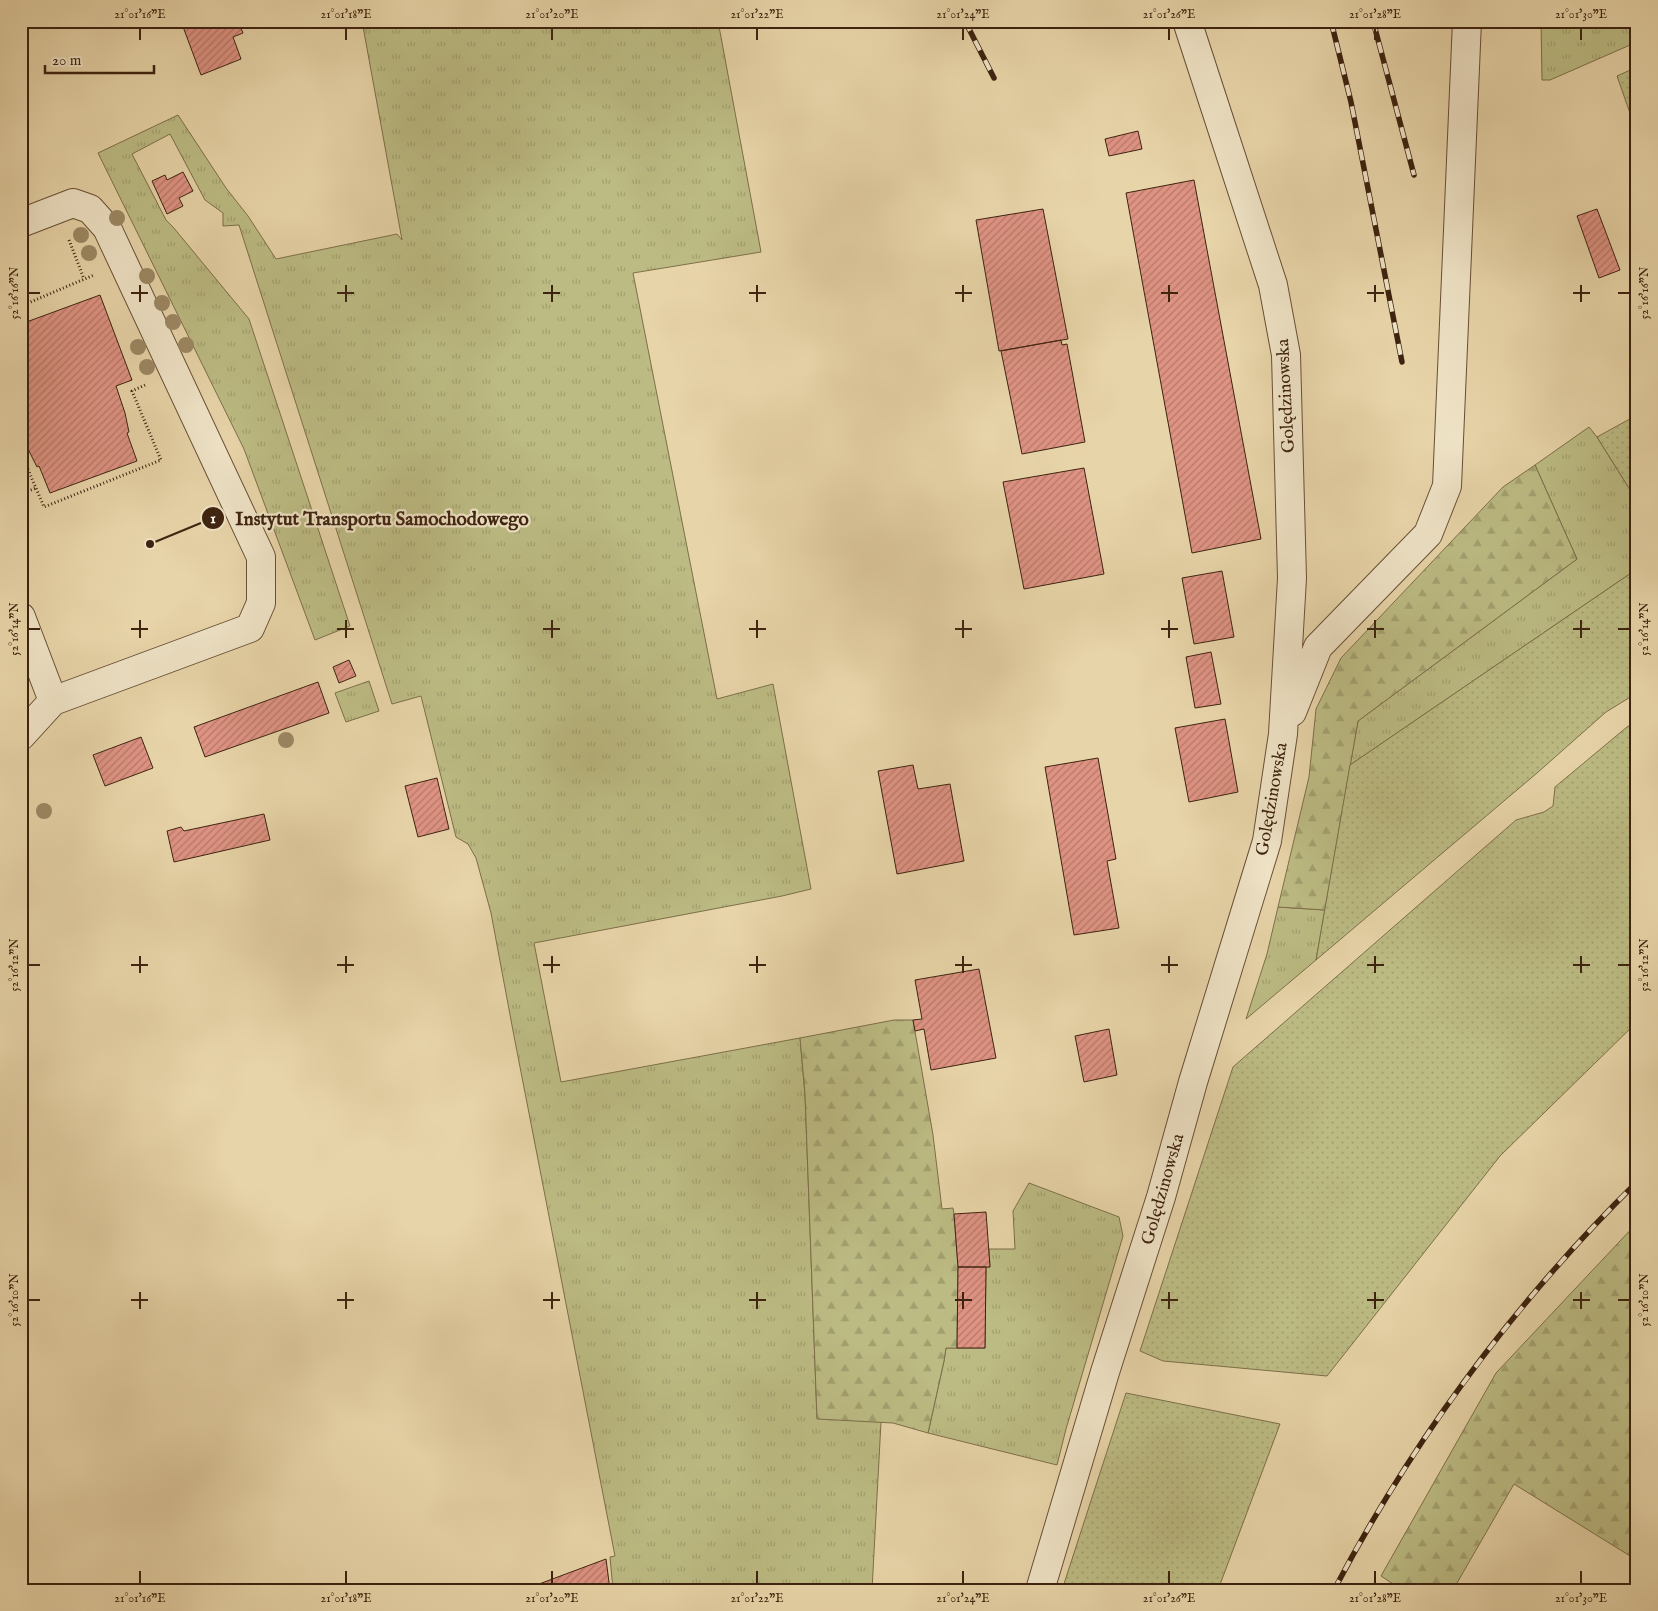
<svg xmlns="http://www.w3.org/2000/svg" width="1658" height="1611" font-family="'IM FELL English',serif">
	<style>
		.grass { fill: url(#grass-tufts); stroke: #7d6f4a }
		.forest { fill: url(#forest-firs); stroke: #7d6f4a }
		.garden { fill: url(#garden-dots); stroke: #7d6f4a }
		.building { fill: url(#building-hatch); stroke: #3e2310 }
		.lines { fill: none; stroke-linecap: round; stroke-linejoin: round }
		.minor-casing { stroke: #684f36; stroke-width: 30 }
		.path { stroke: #3e2310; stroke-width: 3; stroke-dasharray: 1 2.5; stroke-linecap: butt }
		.minor { stroke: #efe3c6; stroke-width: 28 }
		.rail-casing { stroke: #3e2310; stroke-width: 5.5 }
		.rail { stroke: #efe3c6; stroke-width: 4; stroke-dasharray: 11; stroke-linecap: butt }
		.tree { fill: #9c8864 }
		.ticks { fill: none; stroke: #3e2310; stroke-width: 2 }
		.labels { text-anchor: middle; stroke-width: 4.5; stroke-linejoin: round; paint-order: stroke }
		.street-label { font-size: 18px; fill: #3e2310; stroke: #efe3c6 }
		.leader { fill: none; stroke: #3e2310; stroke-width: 2 }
		.callout-dot { fill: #3e2310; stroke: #efe3c6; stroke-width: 2 }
		.mark-label { font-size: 15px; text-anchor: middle; font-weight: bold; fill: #fff }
		.callout-label { font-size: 19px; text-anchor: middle; font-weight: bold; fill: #3e2310; stroke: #efe3c6; stroke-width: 4.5; stroke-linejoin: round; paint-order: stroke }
		.neatline { fill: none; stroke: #3e2310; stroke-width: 2 }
		.ticks-label { font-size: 12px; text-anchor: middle; fill: #3e2310 }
	</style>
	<defs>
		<pattern id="grass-tufts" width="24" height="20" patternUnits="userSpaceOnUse" patternTransform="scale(1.25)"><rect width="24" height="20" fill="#bcbb83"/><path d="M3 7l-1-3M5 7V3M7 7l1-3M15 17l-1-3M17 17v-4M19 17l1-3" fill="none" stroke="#a3a070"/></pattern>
		<pattern id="forest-firs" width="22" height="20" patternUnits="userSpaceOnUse" patternTransform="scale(1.25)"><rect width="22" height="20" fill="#bcbb83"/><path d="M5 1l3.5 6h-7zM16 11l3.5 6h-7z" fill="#a3a070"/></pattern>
		<pattern id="garden-dots" width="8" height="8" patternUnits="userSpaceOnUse" patternTransform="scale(1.25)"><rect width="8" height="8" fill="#bcbb83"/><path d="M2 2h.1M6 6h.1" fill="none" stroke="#a3a070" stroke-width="1.8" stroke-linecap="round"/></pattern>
		<pattern id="building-hatch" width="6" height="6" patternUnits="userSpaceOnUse" patternTransform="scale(1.25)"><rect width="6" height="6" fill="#df9383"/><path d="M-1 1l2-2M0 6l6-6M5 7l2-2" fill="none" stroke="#b6786a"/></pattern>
	</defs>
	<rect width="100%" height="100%" fill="#e7d4a8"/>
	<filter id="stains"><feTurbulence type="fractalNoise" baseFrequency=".004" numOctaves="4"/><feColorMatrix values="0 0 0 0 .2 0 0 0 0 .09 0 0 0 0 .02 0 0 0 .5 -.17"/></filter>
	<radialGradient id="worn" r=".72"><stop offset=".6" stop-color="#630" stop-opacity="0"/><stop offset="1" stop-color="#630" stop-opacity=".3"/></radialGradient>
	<path class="grass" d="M362 21H718L761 252 633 273 717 699 773 684 811 889 782 896 534 943 561 1082 800 1038 805 1094 817 1418 881 1422 872 1590H613L610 1557 615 1556 514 1036 491 913 476 858 468 844 456 837 421 696 392 704 239 225 223 226V213L205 200 170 134 132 154 166 220 173 227 249 319 350 626 315 640 244 449 98 153 178 115 226 188 248 216 276 259 397 234 402 240Z
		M1541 21H1637V42L1550 80H1542Z
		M1589 427 1597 437 1637 501V569L1350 765 1358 721 1577 559 1535 465Z
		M369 681 379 711 346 722 335 693Z
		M1278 907 1325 910 1316 960 1246 1019 1267 954Z
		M1029 1183 1119 1217 1123 1236 1066 1429 1057 1465 928 1433 944 1361 946 1348H985L986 1267H990L989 1249H1015L1013 1211Z"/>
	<path class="forest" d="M1535 465 1577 559 1358 721 1325 910 1278 907 1309 777 1316 709 1341 658 1503 487Z
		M894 1020H913L933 1135 942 1209 953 1208 954 1214 958 1267 957 1348H946L944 1361 928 1433 893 1423 817 1419 805 1094 800 1038Z
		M1637 1223V1558L1635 1559 1514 1484 1453 1590H1402L1381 1576 1496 1373Z"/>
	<path class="garden" d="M1637 67V114L1631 116 1617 76Z
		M1637 415V501L1597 437Z
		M1637 569V693L1606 712 1537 773 1316 960 1350 765Z
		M1637 721V1022L1500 1156 1327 1376 1163 1361 1140 1351 1233 1067 1516 820 1544 812 1553 806 1555 787 1627 727Z
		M1126 1393 1280 1424 1218 1590H1062Z"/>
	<path class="building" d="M175 21H238L243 33 233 37 241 59 201 75 182 24 177 26Z
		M1138 131 1142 149 1109 156 1105 139Z
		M183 172 193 191 179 198 183 206 167 214 152 181 165 175 167 180Z
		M1194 180 1261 539 1192 553 1126 193Z
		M1043 209 1068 339 999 351 976 220Z
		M1597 209 1620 270 1599 278 1577 216Z
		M100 295 132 380 116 386 125 413 129 432 127 433 137 461 50 493 39 466 37 467 21 435V324Z
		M1061 340 1062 345 1067 344 1085 442 1022 454 1001 351Z
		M1084 468 1104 574 1024 589 1003 482Z
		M1222 571 1234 637 1194 644 1182 578Z
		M1211 652 1221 704 1195 708 1186 657Z
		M349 660 356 676 339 683 333 667Z
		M318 682 329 713 205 757 194 727Z
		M1225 719 1238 792 1189 802 1175 728Z
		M141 737 153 768 105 786 93 755Z
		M1098 758 1116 859 1107 861 1119 928 1074 935 1045 767Z
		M913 765 918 789 950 784 964 861 897 874 878 771Z
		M437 778 449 829 418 837 405 786Z
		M264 814 270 840 174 862 167 831 181 827 184 831Z
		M979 969 996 1058 931 1070 924 1029 915 1031 913 1020 922 1019 915 980Z
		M1109 1029 1117 1075 1084 1082 1075 1036Z
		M986 1212 990 1267H958L954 1214Z
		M958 1267H986L985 1348H957Z
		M606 1559 610 1590H523Z"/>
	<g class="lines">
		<g class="minor-casing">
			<path id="minor" d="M21 223 73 203 90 209 107 228 261 557V603L250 628 53 701
				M21 617 53 701 21 736
				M1292 712 1318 647 1428 534 1447 486 1467 21
				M1040 1590 1105 1372 1161 1197 1193 1082 1267 841 1283 734 1292 578 1286 355 1273 285 1187 21"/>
		</g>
		<path class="path" d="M69 240 84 279
			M21 306 94 275
			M21 453 44 507 161 460 132 391 145 385
			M21 494 36 488"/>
		<use href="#minor" class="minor"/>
		<g class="rail-casing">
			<path id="rail" d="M965 21 994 78
				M1331 21 1351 102 1402 362
				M1373 21 1414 175
				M1334 1590C1413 1440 1516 1301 1637 1182"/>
		</g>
		<use href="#rail" class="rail"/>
	</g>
	<g class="tree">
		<circle cx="117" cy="218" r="8"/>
		<circle cx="81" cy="235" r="8"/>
		<circle cx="89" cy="253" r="8"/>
		<circle cx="147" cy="276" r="8"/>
		<circle cx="162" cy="303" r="8"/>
		<circle cx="173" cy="322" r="8"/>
		<circle cx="186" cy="345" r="8"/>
		<circle cx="138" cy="347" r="8"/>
		<circle cx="147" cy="367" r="8"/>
		<circle cx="286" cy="740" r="8"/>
		<circle cx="44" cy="811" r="8"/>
	</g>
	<path class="ticks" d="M140 28V40M346 28V40M552 28V40M757 28V40M963 28V40M1169 28V40M1375 28V40M1581 28V40M140 285V302M346 285V302M552 285V302M757 285V302M963 285V302M1169 285V302M1375 285V302M1581 285V302M28 293H40M131 293H148M337 293H354M543 293H560M749 293H766M955 293H972M1161 293H1178M1367 293H1384M1573 293H1590M1618 293H1630M140 620V638M346 620V638M552 620V638M757 620V638M963 620V638M1169 620V638M1375 620V638M1581 620V638M28 629H40M131 629H148M337 629H354M543 629H560M749 629H766M955 629H972M1161 629H1178M1367 629H1384M1573 629H1590M1618 629H1630M140 956V973M346 956V973M552 956V973M757 956V973M963 956V973M1169 956V973M1375 956V973M1581 956V973M28 965H40M131 965H148M337 965H354M543 965H560M749 965H766M955 965H972M1161 965H1178M1367 965H1384M1573 965H1590M1618 965H1630M140 1292V1309M346 1292V1309M552 1292V1309M757 1292V1309M963 1292V1309M1169 1292V1309M1375 1292V1309M1581 1292V1309M28 1300H40M131 1300H148M337 1300H354M543 1300H560M749 1300H766M955 1300H972M1161 1300H1178M1367 1300H1384M1573 1300H1590M1618 1300H1630M140 1571V1584M346 1571V1584M552 1571V1584M757 1571V1584M963 1571V1584M1169 1571V1584M1375 1571V1584M1581 1571V1584"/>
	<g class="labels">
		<g class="street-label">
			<text transform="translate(1285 396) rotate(-93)" y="6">Golędzinowska</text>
			<text transform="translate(1271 799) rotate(-80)" y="6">Golędzinowska</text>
			<text transform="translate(1162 1189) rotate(-74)" y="6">Golędzinowska</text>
		</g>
	</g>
	<path class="leader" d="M150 544L213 518"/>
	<g class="callout-dot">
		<circle cx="150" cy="544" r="5"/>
		<circle cx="213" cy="518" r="12"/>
	</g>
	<g class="mark-label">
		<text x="213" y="523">1</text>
	</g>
	<g class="callout-label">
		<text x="382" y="525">Instytut Transportu Samochodowego</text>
	</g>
	<rect width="1658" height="1611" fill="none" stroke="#e7d4a8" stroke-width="55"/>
	<path d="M45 65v8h109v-8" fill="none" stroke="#3e2310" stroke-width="2.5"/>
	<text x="52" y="65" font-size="15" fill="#3e2310" stroke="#efe3c6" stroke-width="4" paint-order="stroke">20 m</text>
	<rect x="28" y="28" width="1602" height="1556" class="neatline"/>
	<g class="ticks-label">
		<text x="140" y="18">21°01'16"E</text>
		<text x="346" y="18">21°01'18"E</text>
		<text x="552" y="18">21°01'20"E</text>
		<text x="757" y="18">21°01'22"E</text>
		<text x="963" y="18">21°01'24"E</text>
		<text x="1169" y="18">21°01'26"E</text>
		<text x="1375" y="18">21°01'28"E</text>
		<text x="1581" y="18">21°01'30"E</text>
		<text transform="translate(14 293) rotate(-90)" y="4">52°16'16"N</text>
		<text transform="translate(1644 293) rotate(-90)" y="4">52°16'16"N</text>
		<text transform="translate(14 629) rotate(-90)" y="4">52°16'14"N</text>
		<text transform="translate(1644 629) rotate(-90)" y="4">52°16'14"N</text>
		<text transform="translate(14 965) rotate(-90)" y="4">52°16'12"N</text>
		<text transform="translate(1644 965) rotate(-90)" y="4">52°16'12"N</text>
		<text transform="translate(14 1300) rotate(-90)" y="4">52°16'10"N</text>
		<text transform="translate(1644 1300) rotate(-90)" y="4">52°16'10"N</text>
		<text x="140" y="1602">21°01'16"E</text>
		<text x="346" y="1602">21°01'18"E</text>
		<text x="552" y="1602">21°01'20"E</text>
		<text x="757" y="1602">21°01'22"E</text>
		<text x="963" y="1602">21°01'24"E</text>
		<text x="1169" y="1602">21°01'26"E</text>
		<text x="1375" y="1602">21°01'28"E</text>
		<text x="1581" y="1602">21°01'30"E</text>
	</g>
	<rect width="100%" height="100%" filter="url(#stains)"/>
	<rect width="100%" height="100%" fill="url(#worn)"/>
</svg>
